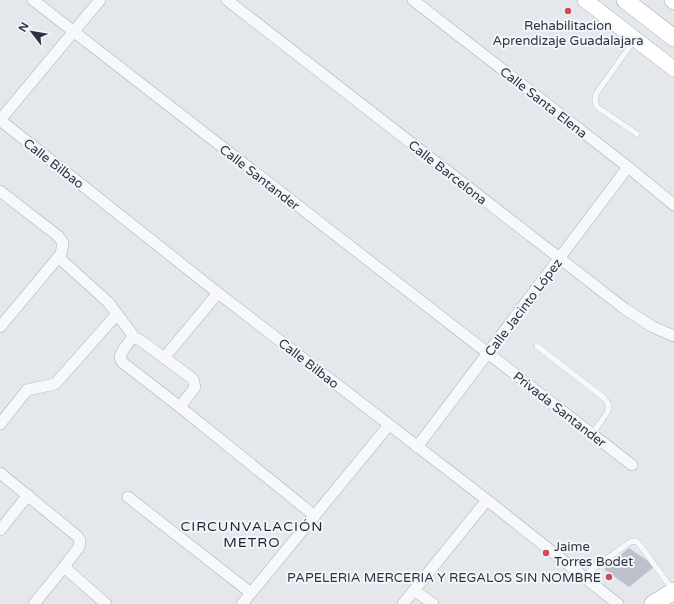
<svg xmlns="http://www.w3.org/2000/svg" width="674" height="604" font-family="'Varela Round',sans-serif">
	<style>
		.building { fill: #bbc0ca }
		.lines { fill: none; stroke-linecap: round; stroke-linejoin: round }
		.lane-casing { stroke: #a9aeb7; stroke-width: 6 }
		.street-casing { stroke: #a9aeb7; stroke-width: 12 }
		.secondary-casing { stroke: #a9aeb7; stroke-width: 16 }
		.primary-casing { stroke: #a3abb8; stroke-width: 18 }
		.lane { stroke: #f7f8fa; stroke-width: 5.5 }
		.street { stroke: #f7f8fa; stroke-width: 11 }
		.secondary { stroke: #fff; stroke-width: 15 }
		.primary { stroke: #fff; stroke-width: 17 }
		.poi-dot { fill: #d1495b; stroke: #f4f6f9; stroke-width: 1.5 }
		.labels { text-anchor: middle; stroke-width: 4; stroke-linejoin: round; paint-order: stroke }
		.poi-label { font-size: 13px; fill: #2b3445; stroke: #f4f6f9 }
		.street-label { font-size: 13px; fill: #2b3445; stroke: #f4f6f9 }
		.neighbourhood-label { font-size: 14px; letter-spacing: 1px; fill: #1d2536; stroke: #f4f6f9 }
	</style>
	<rect width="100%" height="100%" fill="#e4e7ec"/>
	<path class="building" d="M629 548 655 566 629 587 604 569Z"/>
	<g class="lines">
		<g class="lane-casing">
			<path id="lane" d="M635 39 596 94 595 100 597 107 637 134
				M537 346 604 398 609 405 607 413 592 434
				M583 576 630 542 636 541 640 545 673 590"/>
		</g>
		<g class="street-casing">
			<path id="street" d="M33 0 632 465
				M227 0 625 309 653 327 674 336
				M413 0 628 167 674 205
				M0 120 218 293 487 500 618 604
				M0 120 100 0
				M0 191 58 236 63 243 61 254 0 327
				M58 257 108 302 135 338
				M164 358 218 293
				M180 407 195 387 193 379 140 340C138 339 136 338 133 339 129 340 121 353 120 357L122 362 180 407 315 516
				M0 424 27 390 55 384 117 314
				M417 447 628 167
				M0 473 77 536 80 540 79 547 64 567 106 604
				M128 497 251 593
				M0 530 28 495
				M414 590 433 604
				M34 604 64 567
				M242 604 389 425
				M403 604 487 500"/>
		</g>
		<g class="secondary-casing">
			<path id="secondary" d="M585 0 674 69
				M672 0 674 2"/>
		</g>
		<g class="primary-casing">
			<path id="primary" d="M625 0 674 38
				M653 604 674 591"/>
		</g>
		<use href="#lane" class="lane"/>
		<use href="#street" class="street"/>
		<use href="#secondary" class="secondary"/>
		<use href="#primary" class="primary"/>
	</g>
	<g class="poi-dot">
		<circle cx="568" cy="11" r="4"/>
		<circle cx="546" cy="553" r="4"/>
		<circle cx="609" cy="577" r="4"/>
	</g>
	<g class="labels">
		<g class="poi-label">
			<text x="568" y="30">Rehabilitacion<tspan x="568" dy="15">Aprendizaje Guadalajara</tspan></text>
			<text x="554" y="551" text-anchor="start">Jaime<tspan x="554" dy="15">Torres Bodet</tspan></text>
			<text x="601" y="582" text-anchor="end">PAPELERIA MERCERIA Y REGALOS SIN NOMBRE</text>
		</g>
		<g class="street-label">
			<text transform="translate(544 102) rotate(38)" y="5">Calle Santa Elena</text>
			<text transform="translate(54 163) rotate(38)" y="5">Calle Bilbao</text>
			<text transform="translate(448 172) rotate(38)" y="5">Calle Barcelona</text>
			<text transform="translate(260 177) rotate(38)" y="5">Calle Santander</text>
			<text transform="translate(523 307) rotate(-53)" y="5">Calle Jacinto López</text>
			<text transform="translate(309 363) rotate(38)" y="5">Calle Bilbao</text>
			<text transform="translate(560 409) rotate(38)" y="5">Privada Santander</text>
		</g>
		<g class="neighbourhood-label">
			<text x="252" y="531">CIRCUNVALACIÓN<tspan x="252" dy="16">METRO</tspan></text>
		</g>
	</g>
	<g transform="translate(32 32) rotate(301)" stroke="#f4f6f9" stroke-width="3" paint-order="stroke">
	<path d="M0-3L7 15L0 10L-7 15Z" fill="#2b3445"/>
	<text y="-6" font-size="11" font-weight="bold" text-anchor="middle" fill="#2b3445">N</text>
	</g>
</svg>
